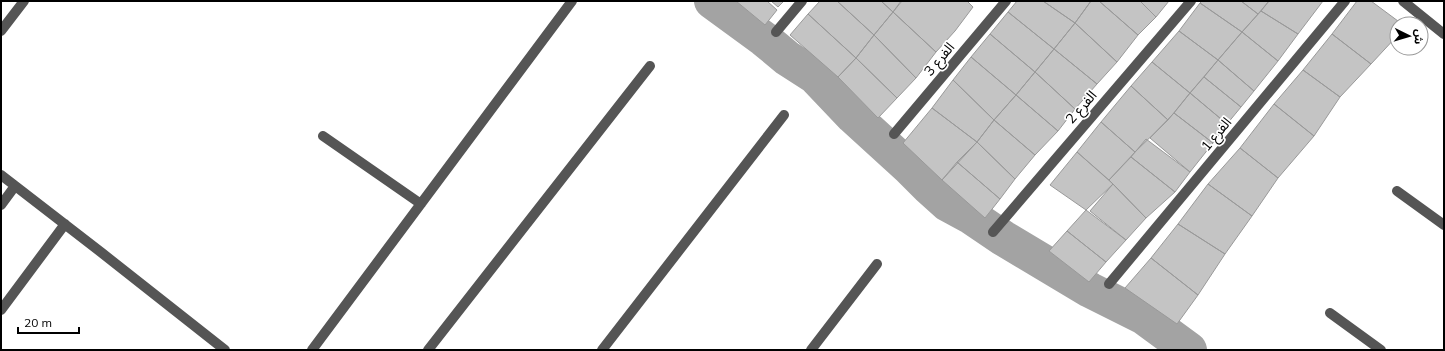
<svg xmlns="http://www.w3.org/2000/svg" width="1445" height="351" font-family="Mulish,'Noto Sans Arabic',sans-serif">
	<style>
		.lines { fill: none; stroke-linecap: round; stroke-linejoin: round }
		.river { stroke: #a3a3a3; stroke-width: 36 }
		.building { fill: #c4c4c4; stroke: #999 }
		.minor { stroke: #555; stroke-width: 10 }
		.labels { text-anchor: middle; stroke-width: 3.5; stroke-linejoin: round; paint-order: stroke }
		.street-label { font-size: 14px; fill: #000; stroke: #fff }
	</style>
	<rect width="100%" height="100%" fill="#fff"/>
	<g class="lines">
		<path class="river" d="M712 1 764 39 787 58 815 76 853 116 910 168 928 186 948 204 972 217 1003 238 1090 290 1144 317 1189 350"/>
	</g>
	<path class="building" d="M736 1H767L777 10 765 25Z
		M771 1H784L778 7Z
		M820 1H837L874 35 856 58 808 14Z
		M837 1H881L893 12 874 35Z
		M881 1H901L893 12Z
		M902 1H967L973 7 955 31 936 52 893 12Z
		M1017 1H1043L1075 23 1054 49 1008 12Z
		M1043 1H1091L1075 23Z
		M1091 1H1099L1138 35 1117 62 1075 23Z
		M1099 1H1140L1156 17 1138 35Z
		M1140 1H1169L1156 17Z
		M1202 1H1241L1258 14 1242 32 1200 3Z
		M1241 1H1269L1258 14Z
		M1269 1H1323L1298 34 1261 11Z
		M1357 1H1371L1402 24H1397V36L1371 64 1332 34Z
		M1200 3 1242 32 1218 60 1179 31Z
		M1261 11 1298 34 1278 61 1242 32Z
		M893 12 936 52 916 78 874 35Z
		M1008 12 1054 49 1035 72 990 34Z
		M808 14 856 58 838 77 790 35Z
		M1075 23 1117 62 1097 84 1054 49Z
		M1179 31 1218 60 1190 93 1152 62Z
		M1242 32 1278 61 1254 91 1218 60Z
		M990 34 1035 72 1016 95 971 57Z
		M1332 34 1371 64 1340 97 1303 70Z
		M874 35 916 78 897 98 856 58Z
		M1054 49 1097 84 1075 109 1035 72Z
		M971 57 1016 95 994 120 953 80Z
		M856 58 897 98 878 118 838 77Z
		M1218 60 1254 91 1241 107 1204 77Z
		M1152 62 1190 93 1168 120 1131 86Z
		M1303 70 1340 97 1314 136 1274 104Z
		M1035 72 1075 109 1058 131 1016 95Z
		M1204 77 1241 107 1227 124 1190 93Z
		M953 80 994 120 977 142 932 108Z
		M1131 86 1168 120 1135 152 1101 122Z
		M1190 93 1227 124 1213 143 1174 113Z
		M1016 95 1058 131 1035 155 994 120Z
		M1274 104 1314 136 1278 178 1240 148Z
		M932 108 977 142 942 180 903 143Z
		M1174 113 1213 143 1190 172 1150 138Z
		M994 120 1035 155 1015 179 977 142Z
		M1101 122 1135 152 1109 180 1077 152Z
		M1146 139 1190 172 1175 192 1131 157Z
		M977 142 1015 179 1000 199 957 162Z
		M1240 148 1278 178 1252 216 1208 184Z
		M1077 152 1113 184 1086 210 1050 185Z
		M1131 157 1175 192 1146 218 1109 180Z
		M957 162 1000 199 985 218 942 180Z
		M1113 184 1146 218 1126 240 1090 211Z
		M1208 184 1252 216 1225 254 1178 224Z
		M1086 210 1126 240 1106 262 1067 231Z
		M1178 224 1225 254 1198 295 1151 258Z
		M1067 231 1106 262 1089 282 1049 251Z
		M1151 258 1198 295 1177 324 1125 288Z"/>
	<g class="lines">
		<path class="minor" d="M1403 1 1444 34
			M1 31 24 1
			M776 32 802 1
			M894 134 1006 1
			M323 136 421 204
			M1 175 102 253 225 350
			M1397 191 1444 225
			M1 205 15 186
			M993 232 1191 1
			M1109 284 1345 1
			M1 310 65 224
			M1330 313 1381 350
			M312 350 572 1
			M428 350 650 66
			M602 350 784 115
			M811 350 877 264"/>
	</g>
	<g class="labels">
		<g class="street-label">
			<text transform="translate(939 59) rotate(-50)" y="5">الفرع 3</text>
			<text transform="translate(1081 107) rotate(-49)" y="5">الفرع 2</text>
			<text transform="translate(1216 134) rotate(-50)" y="5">الفرع 1</text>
		</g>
	</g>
	<rect width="1445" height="351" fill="none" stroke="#000000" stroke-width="4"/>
	<g transform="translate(1409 36) rotate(95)"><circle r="19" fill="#ffffff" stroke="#999999"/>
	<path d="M0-3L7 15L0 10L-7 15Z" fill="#000000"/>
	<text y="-6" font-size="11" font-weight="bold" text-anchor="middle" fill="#000000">ش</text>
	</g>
	<path d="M18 327v6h61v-6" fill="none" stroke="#000000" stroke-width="2"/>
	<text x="24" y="327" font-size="12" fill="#000000" stroke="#ffffff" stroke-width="3" paint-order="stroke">20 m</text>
</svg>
